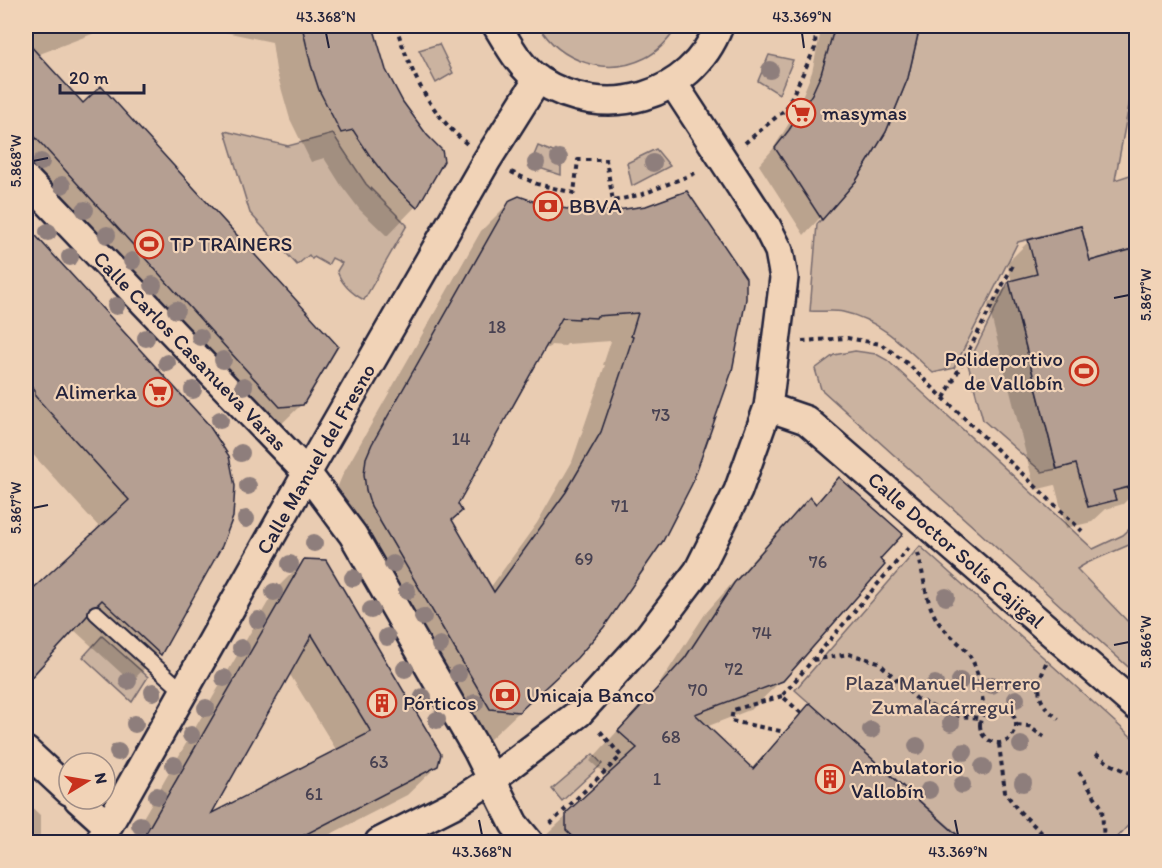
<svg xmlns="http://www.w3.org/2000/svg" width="1162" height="868" font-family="Itim,sans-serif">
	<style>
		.green { fill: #cbb3a0; stroke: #766a6e; stroke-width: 1.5 }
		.shadow { fill: #0003; fill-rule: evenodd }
		.building { fill: #b59f92; stroke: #22223b; stroke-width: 1.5; fill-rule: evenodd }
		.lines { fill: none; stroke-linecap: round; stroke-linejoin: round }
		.lane-casing { stroke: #22223b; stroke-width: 18 }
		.street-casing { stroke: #22223b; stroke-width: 32 }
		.path { stroke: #22223b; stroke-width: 4; stroke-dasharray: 4.5 4.5; stroke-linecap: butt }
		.lane { stroke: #f1d3b7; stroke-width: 14 }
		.street { stroke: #f1d3b7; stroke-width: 27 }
		.tree { fill: #8e7e7c }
		.ticks { fill: none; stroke: #22223b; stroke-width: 2 }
		.labels { text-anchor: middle; stroke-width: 4.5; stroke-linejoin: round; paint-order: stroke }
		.number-label { font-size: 18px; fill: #474151 }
		.poi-label { font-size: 21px; fill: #22223b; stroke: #f1d3b7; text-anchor: start }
		.street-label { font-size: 21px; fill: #22223b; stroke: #f1d3b7 }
		.park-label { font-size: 21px; fill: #443f4f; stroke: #f1d3b7 }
		.neatline { fill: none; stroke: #22223b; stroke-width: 2 }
		.ticks-label { font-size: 15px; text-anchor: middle; fill: #22223b }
	</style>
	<rect width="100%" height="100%" fill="#e9ccb2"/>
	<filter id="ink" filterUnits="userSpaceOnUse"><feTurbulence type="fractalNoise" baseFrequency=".0167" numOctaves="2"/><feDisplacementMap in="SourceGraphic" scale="12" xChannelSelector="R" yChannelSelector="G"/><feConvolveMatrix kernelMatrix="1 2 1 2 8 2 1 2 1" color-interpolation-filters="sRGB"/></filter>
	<g filter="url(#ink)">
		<path class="green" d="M539 26H678C670 38 660 51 645 58 607 77 560 62 539 26Z
			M920 26H1136V68L1115 180 1136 173V248L1090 261 1081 226 1018 242 954 368 933 373C906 348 881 320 843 312 833 310 821 312 810 311L817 224 856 181 886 132 908 78Z
			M439 44 453 73 436 83 419 50Z
			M769 55 793 60 779 94 758 81Z
			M225 131 288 146 333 134 366 184 407 225 364 300C351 293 342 285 337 271L342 263 332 258 328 265 314 257 312 259 309 255 297 265 250 213Z
			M538 146 561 155V175L530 165Z
			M656 149 670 166 632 186 627 163Z
			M1009 281 1057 469 1042 472 983 420 968 364Z
			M855 351 876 354 887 360 1093 549 1123 535 1136 523V542L1087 563 1077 569 1136 630V674L821 389 815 369 834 355Z
			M920 546 1136 741V817L1113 842H966L795 690Z
			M102 636 148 677 132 702 83 657Z
			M593 754 602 764 562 801 552 789Z"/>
		<path class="shadow" d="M26 26H113L37 55 302 404 272 433 250 435 26 187Z
			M197 26H371L384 70 410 116 442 160 415 207 387 236 360 210 341 185 324 158 311 162 290 119 276 70 272 42Z
			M822 26H918L907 78 855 180 804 235 759 165 773 149 796 112 812 72Z
			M687 193 546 687 489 740 461 737 336 504 337 488 343 474 481 231 511 201 597 214 646 207ZM611 341 603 365H605L572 462 537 523 490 588 451 520 456 504 544 348H549L551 345 565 346 567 344Z
			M26 226 206 425 215 556 159 654 131 682 73 629 26 681V585L32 591 100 528 26 447Z
			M1029 241 1089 262 1136 250V491L1123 504 1106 509 1092 522 1066 528 1055 485 1035 490 988 304 1012 282 1007 263Z
			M839 479 878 559 782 680 752 709 706 727 751 769 810 705 963 842H539L608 777 590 761 656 689 705 614 781 528 810 499 814 504Z
			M305 560 437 766 407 795 315 842H129L275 590ZM289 673 337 751 209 817Z
			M26 802 40 815V842H26Z"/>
		<path class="building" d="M302 26H373L386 70 403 102 427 135 442 150 444 161 417 208 389 181 370 156 353 130 341 133 319 90 311 65Z
			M835 26H920L908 78 886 132 856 181 822 220 775 148 789 130 812 94 821 74Z
			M26 41 83 103 101 86 338 346 303 405 280 407 26 127Z
			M687 191 746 278V299L732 371 692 484 663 541 604 627 577 658 519 712 490 709 371 506 366 490 364 474 366 458 372 444 510 200 519 196 547 206 596 213 646 206ZM638 313 631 336 633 337 601 432 566 492 494 592 452 520 462 511 458 504 562 318 579 319V317L596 318 597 316Z
			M26 225 208 424 229 456 235 486 233 517 222 546 161 655 102 600 98 604 90 607 87 616 26 683V595L129 500 35 396V391L26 380Z
			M1081 226 1090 261 1137 248V485L1113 491 1116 500 1088 507 1076 464 1057 469 1009 281 1037 274 1028 240Z
			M839 477 903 534 880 559 885 565 783 681 695 714 753 769 810 703 966 843H580L566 830V813L637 748 618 731 685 658 734 583 810 497 816 504Z
			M304 559 326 560 441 754 438 766 289 843H140ZM312 635 371 732 212 813Z"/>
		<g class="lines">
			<g class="lane-casing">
				<path id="lane" d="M96 613 184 692"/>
			</g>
			<g class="street-casing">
				<path id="street" d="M497 26C509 46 520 67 539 80 604 122 691 99 719 26
					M26 179 307 473 353 535 477 750 514 824 529 842
					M768 407 806 420 1136 706
					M26 751 69 791
					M78 799 108 826
					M99 842 307 473 487 160 538 79
					M379 842 454 804 492 779 579 713 648 637 698 571 738 491 768 407 784 278 779 251 767 227 673 83"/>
			</g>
			<path class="path" d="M396 26C411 73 428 111 467 144
				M745 143 786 109 815 48 816 26
				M511 172 537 184 574 193 578 160H606L613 201 643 194 698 172
				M802 341 847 338 881 344 908 364 1082 531
				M944 398 1013 265
				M918 553C924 575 925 601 937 620 946 635 964 644 971 658 980 673 981 695 985 712
				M813 660 849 654 878 662 917 699 949 715 981 718
				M1046 663C1036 689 1035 702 1059 719
				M782 696 733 710 731 721 785 732
				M980 725a18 18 0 1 1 36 0a18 18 0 1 1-36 0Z
				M801 713 782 696 911 545
				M1017 725 1028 726 1044 737
				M999 744 1005 792 1017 809 1043 834 1048 842
				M1096 754 1110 764 1136 776
				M1079 772 1102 808 1104 842
				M550 824 621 756 600 731
				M1125 842 1136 829"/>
			<use href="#lane" class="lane"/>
			<use href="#street" class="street"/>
		</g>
		<g class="tree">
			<circle cx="770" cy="70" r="9"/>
			<circle cx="559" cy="158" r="9"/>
			<circle cx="41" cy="162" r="9"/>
			<circle cx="536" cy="163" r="9"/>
			<circle cx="653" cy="163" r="9"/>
			<circle cx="62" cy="185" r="9"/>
			<circle cx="85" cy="210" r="9"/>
			<circle cx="48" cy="232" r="9"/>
			<circle cx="107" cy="235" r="9"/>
			<circle cx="70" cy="257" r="9"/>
			<circle cx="132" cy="261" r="9"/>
			<circle cx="153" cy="285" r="9"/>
			<circle cx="116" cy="306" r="9"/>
			<circle cx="176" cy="310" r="9"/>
			<circle cx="200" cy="337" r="9"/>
			<circle cx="146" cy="338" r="9"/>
			<circle cx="223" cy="360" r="9"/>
			<circle cx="167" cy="363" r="9"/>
			<circle cx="244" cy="386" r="9"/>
			<circle cx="193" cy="390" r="9"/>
			<circle cx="220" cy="420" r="9"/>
			<circle cx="241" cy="453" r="9"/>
			<circle cx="248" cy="486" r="9"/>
			<circle cx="246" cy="519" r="9"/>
			<circle cx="314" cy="543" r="9"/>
			<circle cx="290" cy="564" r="9"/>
			<circle cx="393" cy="564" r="9"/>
			<circle cx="353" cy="578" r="9"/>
			<circle cx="407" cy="591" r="9"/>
			<circle cx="274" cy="592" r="9"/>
			<circle cx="946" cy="597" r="9"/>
			<circle cx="371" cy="610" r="9"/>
			<circle cx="423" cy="617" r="9"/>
			<circle cx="258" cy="620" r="9"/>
			<circle cx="387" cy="637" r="9"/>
			<circle cx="440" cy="645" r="9"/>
			<circle cx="241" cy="648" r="9"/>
			<circle cx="405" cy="669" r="9"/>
			<circle cx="458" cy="674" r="9"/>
			<circle cx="224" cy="678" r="9"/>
			<circle cx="128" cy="681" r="9"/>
			<circle cx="960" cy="681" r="9"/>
			<circle cx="935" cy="684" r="9"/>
			<circle cx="992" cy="685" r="9"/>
			<circle cx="153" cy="692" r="9"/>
			<circle cx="423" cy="697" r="9"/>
			<circle cx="1016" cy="699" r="9"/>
			<circle cx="475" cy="703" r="9"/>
			<circle cx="206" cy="708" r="9"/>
			<circle cx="437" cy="720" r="9"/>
			<circle cx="951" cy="723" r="9"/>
			<circle cx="135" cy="724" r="9"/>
			<circle cx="871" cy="730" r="9"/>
			<circle cx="191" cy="735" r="9"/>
			<circle cx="1021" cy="745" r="9"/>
			<circle cx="917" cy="746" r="9"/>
			<circle cx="118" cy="752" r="9"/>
			<circle cx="964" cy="752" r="9"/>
			<circle cx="174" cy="765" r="9"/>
			<circle cx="983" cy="767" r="9"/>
			<circle cx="1023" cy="783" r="9"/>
			<circle cx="962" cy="785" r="9"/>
			<circle cx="929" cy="790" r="9"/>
			<circle cx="157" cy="796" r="9"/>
			<circle cx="140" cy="825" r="9"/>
		</g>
	</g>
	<path class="ticks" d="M326 33 329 48M802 33 804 48M33 161 48 158M1114 298 1129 295M33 508 48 505M1114 645 1129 642M479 820 482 835M955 820 958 835"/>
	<defs>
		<g id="supermarket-ring" transform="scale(1.5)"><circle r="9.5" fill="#f1d3b7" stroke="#c8321e" stroke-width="1.5"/><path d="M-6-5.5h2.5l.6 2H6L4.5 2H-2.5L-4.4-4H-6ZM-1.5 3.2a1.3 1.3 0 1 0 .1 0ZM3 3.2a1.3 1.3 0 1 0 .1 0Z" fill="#c8321e"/></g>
		<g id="bank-ring" transform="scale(1.5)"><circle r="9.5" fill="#f1d3b7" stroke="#c8321e" stroke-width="1.5"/><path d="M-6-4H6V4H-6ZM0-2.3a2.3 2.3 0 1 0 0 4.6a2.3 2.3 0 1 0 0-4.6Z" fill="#c8321e"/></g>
		<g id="stadium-ring" transform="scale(1.5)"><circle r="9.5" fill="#f1d3b7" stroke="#c8321e" stroke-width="1.5"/><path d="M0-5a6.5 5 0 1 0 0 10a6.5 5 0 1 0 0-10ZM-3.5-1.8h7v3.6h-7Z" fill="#c8321e"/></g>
		<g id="building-ring" transform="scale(1.5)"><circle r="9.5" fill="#f1d3b7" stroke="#c8321e" stroke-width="1.5"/><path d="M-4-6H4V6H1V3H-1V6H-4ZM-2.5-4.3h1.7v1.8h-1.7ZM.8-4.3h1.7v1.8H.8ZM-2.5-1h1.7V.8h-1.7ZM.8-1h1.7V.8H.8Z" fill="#c8321e"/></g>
	</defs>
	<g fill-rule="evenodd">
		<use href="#supermarket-ring" x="801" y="113"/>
		<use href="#bank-ring" x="548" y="206"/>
		<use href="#stadium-ring" x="149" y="244"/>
		<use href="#stadium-ring" x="1084" y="371"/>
		<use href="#supermarket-ring" x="158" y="392"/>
		<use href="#bank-ring" x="505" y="695"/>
		<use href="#building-ring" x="382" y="703"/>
		<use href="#building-ring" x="830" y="779"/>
	</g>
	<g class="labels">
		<g class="number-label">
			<text x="497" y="333">18</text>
			<text x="661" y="421">73</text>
			<text x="461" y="445">14</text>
			<text x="620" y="512">71</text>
			<text x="584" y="565">69</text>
			<text x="818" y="568">76</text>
			<text x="762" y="639">74</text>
			<text x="734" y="675">72</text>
			<text x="698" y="696">70</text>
			<text x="671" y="743">68</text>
			<text x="379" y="768">63</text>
			<text x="657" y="785">1</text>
			<text x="314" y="800">61</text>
		</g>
		<g class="poi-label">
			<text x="822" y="120">masymas</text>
			<text x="569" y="213">BBVA</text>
			<text x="170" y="251">TP TRAINERS</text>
			<text x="1063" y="366" text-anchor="end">Polideportivo<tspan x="1063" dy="24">de Vallobín</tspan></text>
			<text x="137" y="399" text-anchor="end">Alimerka</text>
			<text x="526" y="702">Unicaja Banco</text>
			<text x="403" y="710">Pórticos</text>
			<text x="851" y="774">Ambulatorio<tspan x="851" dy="24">Vallobín</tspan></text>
		</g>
		<g class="street-label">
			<text transform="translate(190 351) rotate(46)" y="7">Calle Carlos Casanueva Varas</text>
			<text transform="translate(316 459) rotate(-60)" y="7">Calle Manuel del Fresno</text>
			<text transform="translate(956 550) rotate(41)" y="7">Calle Doctor Solís Cajigal</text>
		</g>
		<g class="park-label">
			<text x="943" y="690">Plaza Manuel Herrero<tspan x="943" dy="24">Zumalacárregui</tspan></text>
		</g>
	</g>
	<rect width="1162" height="868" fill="none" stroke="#f1d3b7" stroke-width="66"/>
	<g transform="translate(87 781) rotate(79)"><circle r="28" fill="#f1d3b7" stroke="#9e8c85" stroke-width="1.5"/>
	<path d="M0-4.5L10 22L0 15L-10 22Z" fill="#c8321e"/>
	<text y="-9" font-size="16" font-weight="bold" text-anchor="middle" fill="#22223b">N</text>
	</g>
	<path d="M60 84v9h84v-9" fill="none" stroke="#22223b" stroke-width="3"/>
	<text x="69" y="84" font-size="18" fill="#22223b" stroke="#f1d3b7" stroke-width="4.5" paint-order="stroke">20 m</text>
	<rect x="33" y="33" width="1096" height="802" class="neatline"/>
	<g class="ticks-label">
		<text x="326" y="22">43.368°N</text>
		<text x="802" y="22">43.369°N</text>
		<text transform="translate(16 161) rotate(-90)" y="5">5.868°W</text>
		<text transform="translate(1146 295) rotate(-90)" y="5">5.867°W</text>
		<text transform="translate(16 508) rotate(-90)" y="5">5.867°W</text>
		<text transform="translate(1146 642) rotate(-90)" y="5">5.866°W</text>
		<text x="482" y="857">43.368°N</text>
		<text x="958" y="857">43.369°N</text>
	</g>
</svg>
